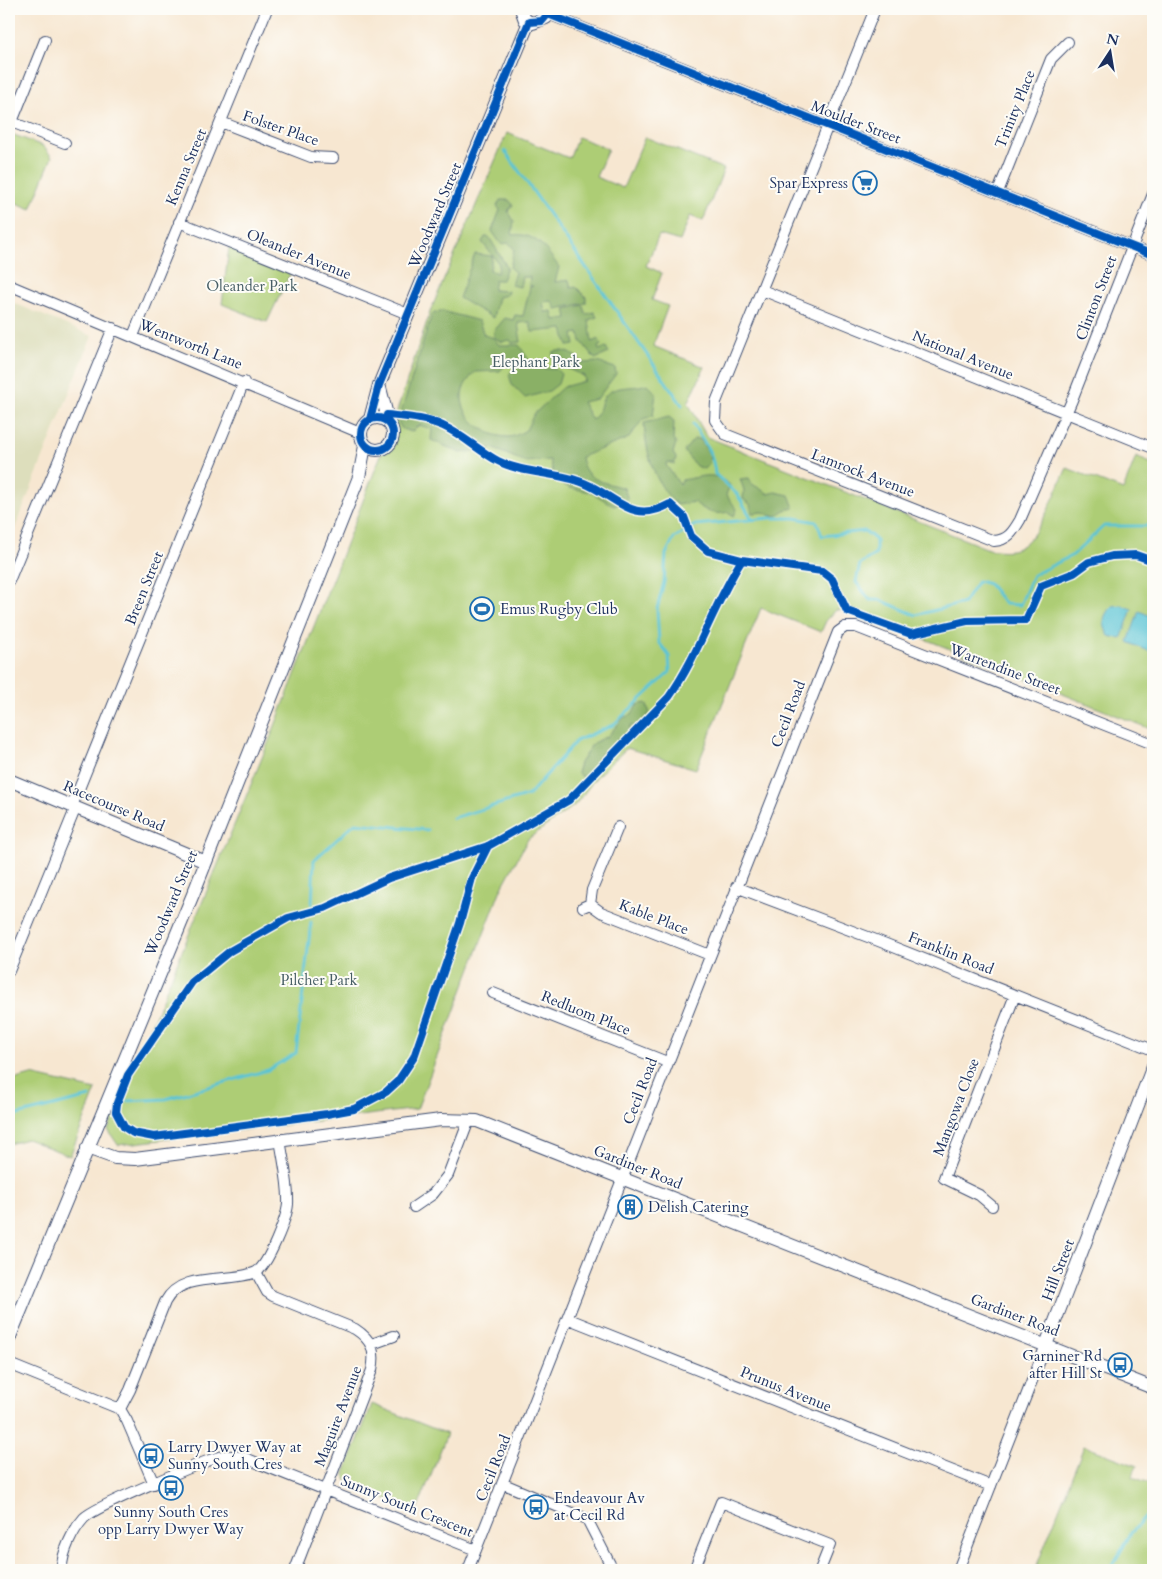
<svg xmlns="http://www.w3.org/2000/svg" width="1162" height="1579" font-family="Cardo,serif">
	<style>
		.built { fill: #dddebc }
		.green { fill: #adcd75; stroke: #647e6a }
		.forest { fill: #8ab066; stroke: #527062 }
		.water { fill: #5ac4d5; stroke: #3a7a9a }
		.lines { fill: none; stroke-linecap: round; stroke-linejoin: round }
		.stream { stroke: #5ac4d5; stroke-width: 3 }
		.minor-casing { stroke: #3c4b6f; stroke-width: 12 }
		.tertiary-casing { stroke: #3c4b6f; stroke-width: 14 }
		.minor { stroke: #fff; stroke-width: 10 }
		.tertiary { stroke: #fff; stroke-width: 12 }
		.cycleway-casing { stroke: #fdfcf7; stroke-width: 11 }
		.cycleway { stroke: #0057b8; stroke-width: 8 }
		.labels { text-anchor: middle; stroke-width: 4; stroke-linejoin: round; paint-order: stroke }
		.street-label { font-size: 15px; fill: #1b2f5e; stroke: #fdfcf7 }
		.poi-label { font-size: 15px; fill: #1b2f5e; stroke: #fdfcf7; text-anchor: start }
		.park-label { font-size: 15px; fill: #475e65; stroke: #fdfcf7 }
	</style>
	<rect width="100%" height="100%" fill="#fdfcf7"/>
	<filter id="ink" filterUnits="userSpaceOnUse"><feTurbulence type="fractalNoise" baseFrequency=".02" numOctaves="2"/><feDisplacementMap in="SourceGraphic" scale="10" xChannelSelector="R" yChannelSelector="G"/><feConvolveMatrix kernelMatrix="1 2 1 2 8 2 1 2 1" color-interpolation-filters="sRGB"/></filter>
	<filter id="wash" filterUnits="userSpaceOnUse"><feTurbulence type="fractalNoise" baseFrequency=".0096" numOctaves="4" result="noise"/><feDisplacementMap in="SourceGraphic" scale="20" xChannelSelector="R" yChannelSelector="G"/><feGaussianBlur stdDeviation="1.12" result="paint"/><feColorMatrix in="noise" values="0 0 0 0 0 0 0 0 0 0 0 0 0 0 0 0 0 1.4 0 .05"/><feComposite in="paint" operator="in"/></filter>
	<g filter="url(#wash)">
		<rect width="100%" height="100%" fill="#f7e7d1"/>
		<path class="built" d="M9 301 92 336 9 543Z"/>
		<path class="green" d="M9 133 43 146 52 157 31 209 9 200Z
			M507 133 569 158 578 137 608 149 596 177 623 188 645 137 724 169 703 221 690 216 680 241 659 235 646 266 662 273 652 300 668 306 653 346 705 367 688 403 707 437 991 550C1000 550 1010 552 1018 548 1040 538 1056 490 1067 468L1123 490 1136 457 1153 464V730L852 610H836L826 621 821 632 761 608 696 769 627 748 598 775 575 805 528 839 501 889 417 1109 118 1145 108 1130 271 736 391 429 430 312Z
			M229 247 291 272 267 322 222 304Z
			M31 1075 96 1090 70 1156 27 1139 9 1144V1081Z
			M372 1404 447 1434 417 1510 350 1485 345 1479V1473Z
			M1084 1446 1137 1466 1132 1477 1153 1484V1570H1035Z"/>
		<path class="forest" d="M500 200H509L513 205 508 211 514 221 512 235C537 232 546 250 559 267L555 282 569 280 571 288 576 287 586 297V303L556 309 552 301 543 302 545 312 552 311 554 320 567 318 565 309 583 305 586 314 594 312 597 317 589 320 592 342 598 339 601 345 598 347 599 350 606 347 609 353 595 359 581 341 579 333 573 334 575 345 568 346 563 329 532 332 530 322 518 323 521 342 512 343 510 340 501 342 494 337V331L505 318 513 320 515 315 523 316 530 287 533 286H529L530 277H522L520 287 511 285 515 272 510 268 514 249 509 243 501 244 492 231 500 210 497 206Z
			M485 237H489L507 267 502 280H495L493 290 508 291 507 295 498 297 493 318 459 298 475 254 492 256 490 270 497 273 499 264 482 242Z
			M442 311 479 321 484 335 494 338 499 345H519L534 368 556 369 561 374 558 384 549 391 525 398 512 385 509 374 518 365H505L500 371 475 372C469 379 462 386 462 396 461 418 487 437 508 437 514 437 521 433 526 430L534 414 563 387 585 381 584 376 559 365 553 360V352C567 348 574 355 583 363L597 362 615 368 616 374 597 399 582 402 592 420C601 413 599 405 605 396 614 384 635 389 647 384L656 393 653 416 643 419 629 438 581 457C584 481 604 482 624 488L628 500 614 506 591 492 570 488 555 480 550 460 525 462 492 448 461 453 431 440 432 429 419 425 412 432 402 429 398 422 432 314Z
			M669 417 674 421 673 440 676 443 673 453 676 458 674 464 667 462 666 465 680 485 682 480C703 477 712 470 730 485L726 495 737 509 734 516 728 512C714 516 705 511 694 502L677 505C654 484 646 453 644 423Z
			M694 439H700L710 455 709 464 704 469 696 466 684 451Z
			M749 478 752 484 769 494 775 492 789 495 794 508 784 510 779 515 772 516 763 512 752 513 750 504 743 499 744 490 740 479Z
			M646 703 650 713 638 726H630V732L623 739 599 755 594 767 584 778 577 773 580 763 593 743 608 736 624 717 632 715 637 705Z"/>
		<path class="water" d="M1121 605 1132 609 1121 639 1109 636C1102 624 1102 616 1112 606Z
			M1139 611 1153 617V653L1128 642Z"/>
		<g class="lines">
			<path class="stream" d="M505 151 682 405
				M693 424C703 440 714 455 715 474L737 494 752 519
				M453 818 529 795 576 741 613 725 670 672 669 656 659 642 657 609 664 582 666 554 674 538 695 525 770 518H795L817 522 822 536 865 531 876 540V554L860 564 856 582 870 600H880L916 615 964 603 978 581 989 584 1005 604 1020 605 1033 575 1073 555 1104 526H1153
				M312 905 314 860 355 823 428 830
				M127 1101 166 1099 268 1070 296 1053 311 922
				M9 1117 90 1097
				M1110 1570 1131 1533 1153 1509"/>
		</g>
	</g>
	<g filter="url(#ink)">
		<g class="lines">
			<g class="minor-casing">
				<path id="minor" d="M875 9 716 402 715 420 725 434 994 541C1008 540 1013 532 1020 520L1072 400 1153 194
					M548 14 1153 255
					M9 121 65 143
					M12 122 45 40
					M221 122 311 157 333 158
					M998 192 1051 59 1068 42
					M179 222 408 314
					M9 285 360 433
					M762 290 1153 448
					M133 336 267 9
					M9 581 113 328
					M72 806 244 382
					M736 887 876 940 1153 1050
					M590 904 601 912 710 955
					M583 907 590 904 592 890 618 827
					M9 971 76 807
					M493 993 667 1062
					M992 1206 979 1195 944 1178 1015 995
					M414 1207 433 1194 448 1175 469 1120
					M256 1272 267 1292 273 1296 355 1329C372 1340 376 1351 372 1370L295 1570
					M569 1319 991 1486
					M372 1344 394 1336
					M9 1364 120 1409 127 1421 154 1484
					M120 1409 130 1390 165 1302C182 1270 228 1284 256 1272 268 1266 287 1217 288 1204 289 1183 283 1160 280 1139
					M504 1484 587 1519 613 1570
					M62 1570C61 1554 73 1530 84 1518 94 1507 205 1460 223 1456 231 1455 237 1456 245 1458L476 1550
					M468 1570 838 632 845 627H856L1153 744
					M694 1570 721 1502 830 1545 820 1570
					M958 1570 1046 1345"/>
			</g>
			<g class="tertiary-casing">
				<path id="tertiary" d="M521 9 525 20 533 23 546 18 549 9
					M380 388 389 423
					M361 434a16 16 0 1 1 32 0a16 16 0 1 1-32 0Z
					M370 419 379 385 529 22
					M9 780 206 862
					M87 1148 115 1158 135 1159 441 1120 477 1121 1153 1388
					M9 1339 196 887 359 477 365 446
					M1046 1345 1153 1066"/>
			</g>
			<use href="#minor" class="minor"/>
			<use href="#tertiary" class="tertiary"/>
			<g class="cycleway-casing">
				<path id="cycleway" d="M548 14 1153 255
					M387 415C405 417 426 418 443 426 463 435 479 451 498 461 523 474 558 472 584 483 618 497 631 525 670 504L684 517 691 536 708 551 742 560
					M361 434a16 16 0 1 1 32 0a16 16 0 1 1-32 0Z
					M370 419 379 385 529 22 542 21 548 14 549 9
					M488 846 472 878 460 923 414 1057 398 1081 386 1092 354 1109 327 1114 154 1137 133 1133 124 1127 116 1112 117 1103 128 1075 192 982 230 951 288 918 325 908 389 878 488 846 569 800 669 697C699 655 714 603 742 560L822 571 832 579 847 611 911 634 967 621 1026 620 1041 586 1074 573 1089 562 1112 556 1136 555 1153 561"/>
			</g>
			<use href="#cycleway" class="cycleway"/>
		</g>
	</g>
	<defs>
		<g id="supermarket-ring" transform="scale(1.25)"><circle r="9.5" fill="#fdfcf7" stroke="#1f6fb2" stroke-width="1.5"/><path d="M-6-5.5h2.5l.6 2H6L4.5 2H-2.5L-4.4-4H-6ZM-1.5 3.2a1.3 1.3 0 1 0 .1 0ZM3 3.2a1.3 1.3 0 1 0 .1 0Z" fill="#1f6fb2"/></g>
		<g id="stadium-ring" transform="scale(1.25)"><circle r="9.5" fill="#fdfcf7" stroke="#1f6fb2" stroke-width="1.5"/><path d="M0-5a6.5 5 0 1 0 0 10a6.5 5 0 1 0 0-10ZM-3.5-1.8h7v3.6h-7Z" fill="#1f6fb2"/></g>
		<g id="building-ring" transform="scale(1.25)"><circle r="9.5" fill="#fdfcf7" stroke="#1f6fb2" stroke-width="1.5"/><path d="M-4-6H4V6H1V3H-1V6H-4ZM-2.5-4.3h1.7v1.8h-1.7ZM.8-4.3h1.7v1.8H.8ZM-2.5-1h1.7V.8h-1.7ZM.8-1h1.7V.8H.8Z" fill="#1f6fb2"/></g>
		<g id="bus-ring" transform="scale(1.25)"><circle r="9.5" fill="#fdfcf7" stroke="#1f6fb2" stroke-width="1.5"/><path d="M-5-6H5V4H4V6H2V4H-2V6H-4V4H-5ZM-3.5-4V0h7V-4ZM-3.5 1.2v1.5H-2V1.2ZM2 1.2v1.5H3.5V1.2Z" fill="#1f6fb2"/></g>
	</defs>
	<g fill-rule="evenodd">
		<use href="#supermarket-ring" x="865" y="183"/>
		<use href="#stadium-ring" x="482" y="609"/>
		<use href="#building-ring" x="630" y="1207"/>
		<use href="#bus-ring" x="1120" y="1365"/>
		<use href="#bus-ring" x="151" y="1456"/>
		<use href="#bus-ring" x="171" y="1488"/>
		<use href="#bus-ring" x="536" y="1507"/>
	</g>
	<g class="labels">
		<g class="street-label">
			<text transform="translate(1015 109) rotate(-68)" y="5">Trinity Place</text>
			<text transform="translate(856 122) rotate(21)" y="5">Moulder Street</text>
			<text transform="translate(281 128) rotate(19)" y="5">Folster Place</text>
			<text transform="translate(186 167) rotate(-67)" y="5">Kenna Street</text>
			<text transform="translate(435 215) rotate(-67)" y="5">Woodward Street</text>
			<text transform="translate(299 254) rotate(22)" y="5">Oleander Avenue</text>
			<text transform="translate(1096 298) rotate(-69)" y="5">Clinton Street</text>
			<text transform="translate(191 344) rotate(22)" y="5">Wentworth Lane</text>
			<text transform="translate(963 355) rotate(22)" y="5">National Avenue</text>
			<text transform="translate(863 473) rotate(21)" y="5">Lamrock Avenue</text>
			<text transform="translate(144 588) rotate(-68)" y="5">Breen Street</text>
			<text transform="translate(1005 669) rotate(21)" y="5">Warrendine Street</text>
			<text transform="translate(788 714) rotate(-69)" y="5">Cecil Road</text>
			<text transform="translate(114 806) rotate(23)" y="5">Racecourse Road</text>
			<text transform="translate(171 903) rotate(-67)" y="5">Woodward Street</text>
			<text transform="translate(654 917) rotate(21)" y="5">Kable Place</text>
			<text transform="translate(951 953) rotate(22)" y="5">Franklin Road</text>
			<text transform="translate(586 1013) rotate(22)" y="5">Redluom Place</text>
			<text transform="translate(640 1091) rotate(-69)" y="5">Cecil Road</text>
			<text transform="translate(956 1107) rotate(-69)" y="5">Mangowa Close</text>
			<text transform="translate(638 1167) rotate(22)" y="5">Gardiner Road</text>
			<text transform="translate(1058 1270) rotate(-69)" y="5">Hill Street</text>
			<text transform="translate(1015 1315) rotate(21)" y="5">Gardiner Road</text>
			<text transform="translate(786 1389) rotate(22)" y="5">Prunus Avenue</text>
			<text transform="translate(338 1416) rotate(-69)" y="5">Maguire Avenue</text>
			<text transform="translate(493 1468) rotate(-68)" y="5">Cecil Road</text>
			<text transform="translate(407 1506) rotate(22)" y="5">Sunny South Crescent</text>
		</g>
		<g class="poi-label">
			<text x="848" y="188" text-anchor="end">Spar Express</text>
			<text x="500" y="614">Emus Rugby Club</text>
			<text x="648" y="1212">Delish Catering</text>
			<text x="1102" y="1361" text-anchor="end">Garniner Rd<tspan x="1102" dy="17">after Hill St</tspan></text>
			<text x="168" y="1452">Larry Dwyer Way at<tspan x="168" dy="17">Sunny South Cres</tspan></text>
			<text x="554" y="1503">Endeavour Av<tspan x="554" dy="17">at Cecil Rd</tspan></text>
			<text x="171" y="1517" text-anchor="middle">Sunny South Cres<tspan x="171" dy="17">opp Larry Dwyer Way</tspan></text>
		</g>
		<g class="park-label">
			<text x="252" y="291">Oleander Park</text>
			<text x="536" y="367">Elephant Park</text>
			<text x="319" y="985">Pilcher Park</text>
		</g>
	</g>
	<rect width="1162" height="1579" fill="none" stroke="#fdfcf7" stroke-width="30"/>
	<g transform="translate(1110 52) rotate(12)" stroke="#fdfcf7" stroke-width="4" paint-order="stroke">
	<path d="M0-4L9 19L0 12L-9 19Z" fill="#1b2f5e"/>
	<text y="-8" font-size="14" font-weight="bold" text-anchor="middle" fill="#1b2f5e">N</text>
	</g>
</svg>
